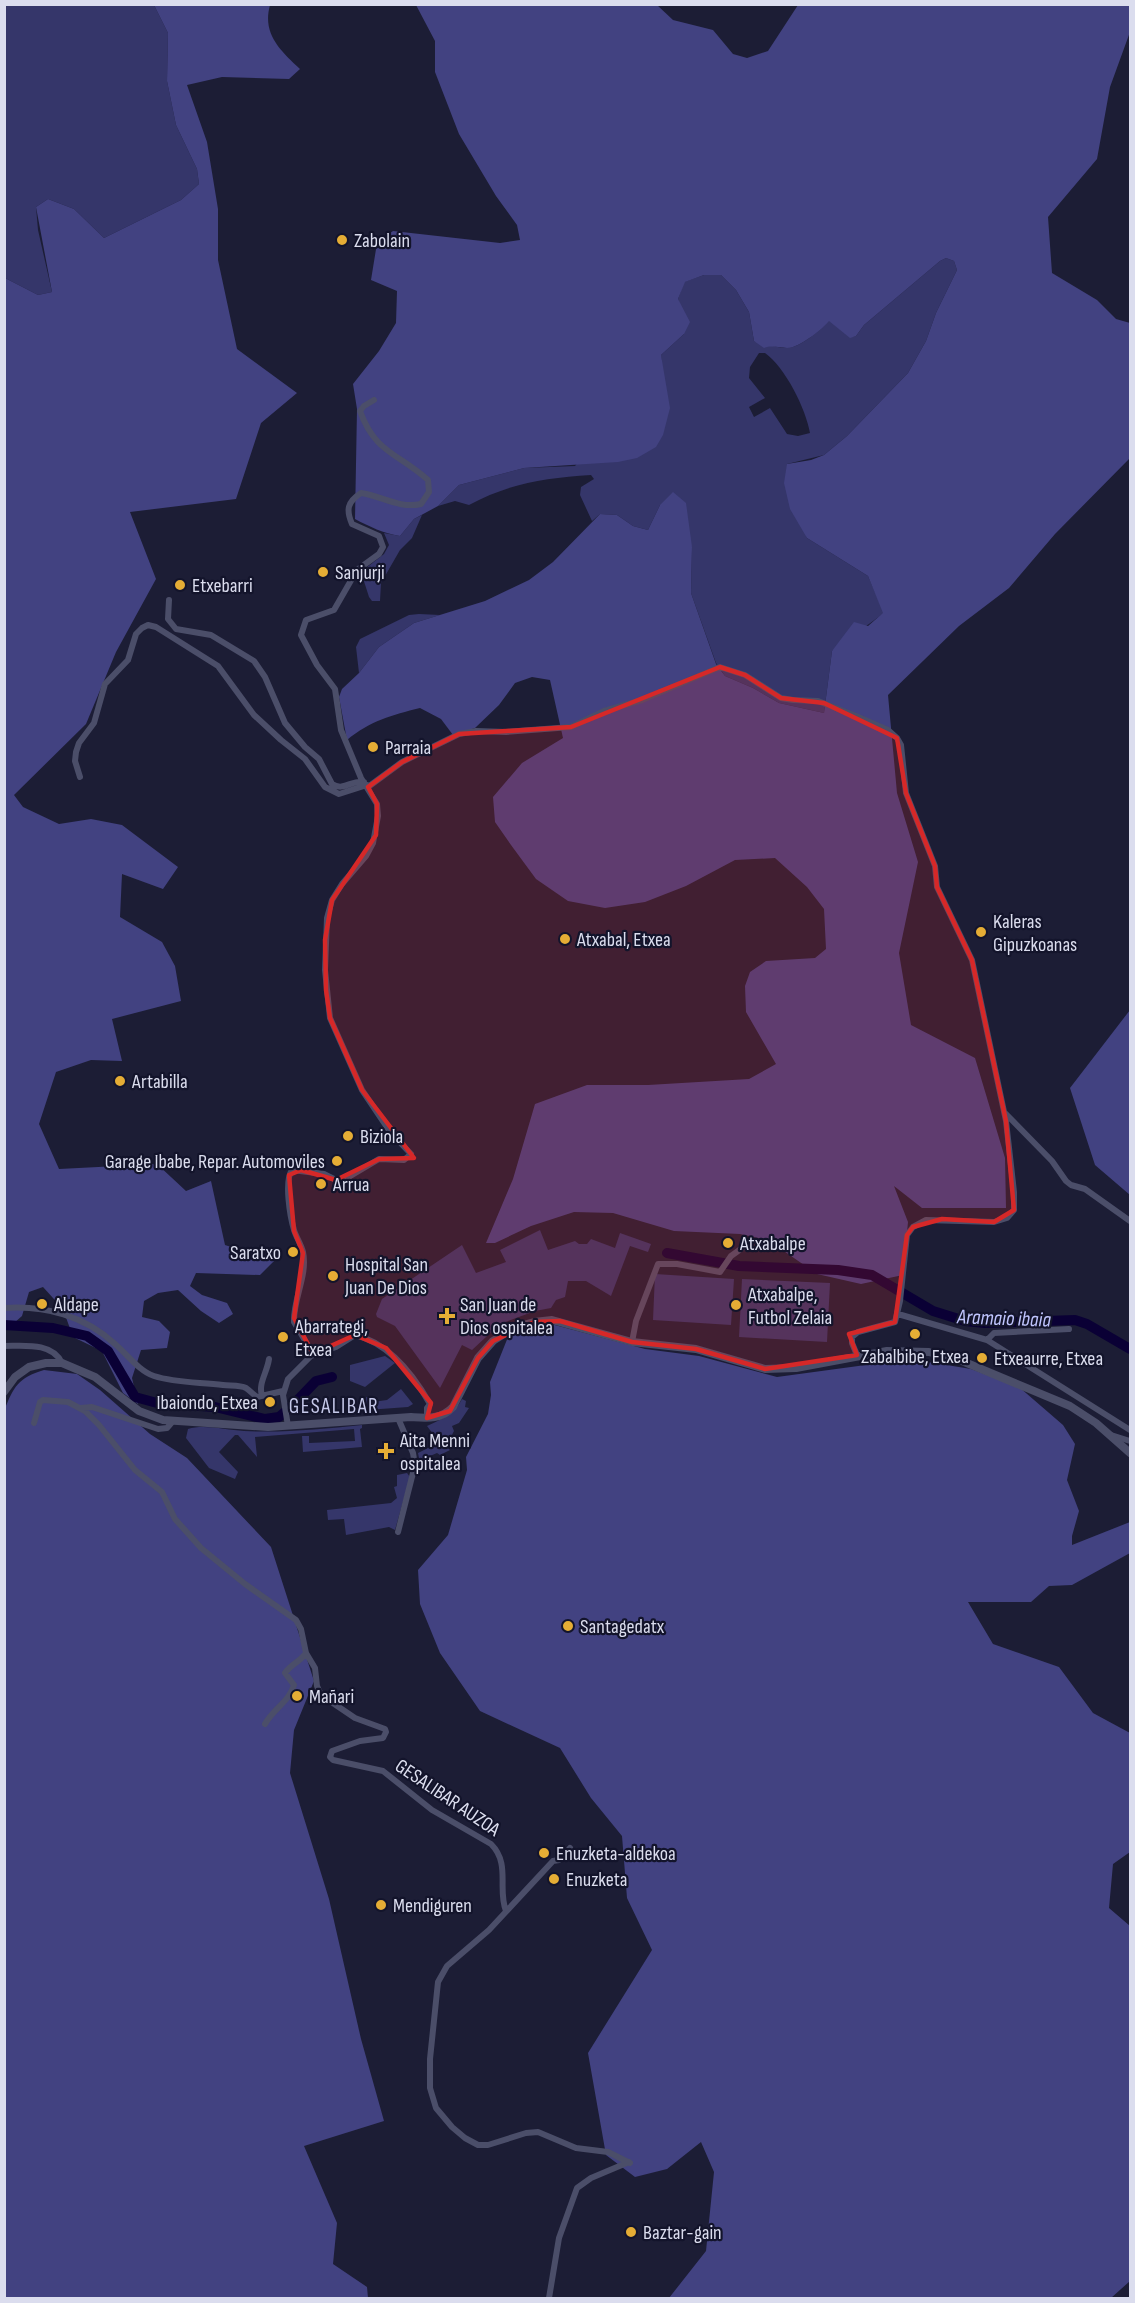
<svg xmlns="http://www.w3.org/2000/svg" width="1135" height="2303" font-family="'Sofia Sans Condensed',sans-serif">
	<style>
		.green { fill: #35366a; fill-rule: evenodd }
		.forest { fill: #424281 }
		.lines { fill: none; stroke-linecap: round; stroke-linejoin: round }
		.river { stroke: #0a0035; stroke-width: 10 }
		.street { stroke: #4b4e69; stroke-width: 6 }
		.secondary { stroke: #4b4e69; stroke-width: 8 }
		.marked { fill: #d62828; fill-opacity: 0.2; stroke: #d62828; stroke-width: 4.5; stroke-linejoin: round }
		.poi-dot { fill: #e5ad35; stroke: #13142b; stroke-width: 2 }
		.labels { text-anchor: middle; stroke-width: 4.5; stroke-linejoin: round; paint-order: stroke }
		.poi-label { font-size: 20px; fill: #dbddee; stroke: #13142b; text-anchor: start }
		.street-label { font-size: 20px; fill: #dbddee; stroke: #13142b }
		.water-label { font-size: 21px; font-style: italic; fill: #bfc4fd; stroke: #13142b }
		.neighbourhood-label { font-size: 21px; letter-spacing: 1.5px; fill: #c5c8e9; stroke: #13142b }
	</style>
	<rect width="100%" height="100%" fill="#1c1d35"/>
	<path class="green" d="M4 5H154L168 33 167 81 176 125 197 169 199 184 181 200 104 238 74 209 48 199 36 207 38 230 52 292 38 295 5 278Z
		M946 258 954 261 957 270 936 313 926 341 908 373 847 436 824 455 787 464 807 538 868 576 884 613 832 651 824 713 779 703 753 688 725 676 716 663 691 593 692 547 660 505 648 530 633 526 617 515 600 514 592 521 580 495 581 487 594 479 591 475C545 478 510 483 469 505L455 501 438 506 459 485 524 468 575 466 662 369 661 355 684 334 678 299 684 282 704 275H721L736 290 749 312 754 341C765 344 782 350 793 347 803 344 823 329 829 320L850 337 856 336 864 325 940 261ZM759 353H765C785 367 806 409 810 433L798 436 787 434 770 408 754 417 749 407 765 398 749 378 750 367Z
		M422 515 412 538 400 550 381 583 380 601H372L369 597 361 572 384 554 389 545 384 533 400 536 414 519Z
		M419 614 440 615 414 623 379 647 359 673 356 647 360 639 409 615Z
		M540 1230 548 1250 575 1241 579 1244H587L591 1239 615 1248 620 1233 651 1244 648 1252 630 1246 611 1296 586 1281H568L565 1297 556 1300 551 1308 535 1311 500 1324 472 1350 462 1345 440 1388 395 1326 377 1317 376 1314 382 1299 462 1245 476 1273 506 1262 500 1250Z
		M655 1274 734 1279 731 1325 653 1320Z
		M742 1279 830 1283 827 1342 739 1337Z
		M385 1356 395 1363 365 1387 350 1381V1365Z
		M401 1389 413 1404 408 1407 367 1410 366 1397 372 1399 373 1402 387 1400Z
		M462 1399 466 1401 465 1407 469 1408 459 1423 452 1426 454 1431 446 1446 450 1450 440 1455 437 1453 423 1459 419 1458 418 1453 430 1447 429 1445 434 1441 433 1434 427 1426C442 1419 454 1415 462 1399Z
		M362 1425V1428L360 1429 362 1447 303 1452 302 1436H309V1443L355 1441 354 1429 255 1437 257 1457 238 1435H235L219 1452 238 1472 235 1479 209 1468 186 1438 188 1429C204 1424 226 1430 244 1431 283 1433 323 1429 362 1425Z
		M407 1473 410 1477 395 1530 389 1527 346 1535 344 1519 328 1520 327 1510 391 1503 397 1498 394 1487 397 1486V1475Z"/>
	<path class="forest" d="M154 5H270C262 34 280 50 300 69L289 79 222 77 187 85 207 142 218 209V260L237 349 297 393 261 423 236 499 130 512 156 579 116 652 86 724 14 795 23 807 59 824 91 819 122 825 178 867 163 889 122 874 120 917 162 942 175 966 181 1001 112 1019 122 1061 91 1060 56 1072 39 1124 59 1169 157 1164 186 1191 211 1181 225 1245 274 1261 260 1275 196 1273 190 1286 202 1295 227 1303 233 1314 219 1323 201 1311 178 1290 158 1293 144 1301 142 1317 159 1321 170 1332 167 1348 141 1350 132 1378 138 1404 123 1393 102 1351 73 1337 63 1309 43 1287 29 1292 22 1316 5 1331V278L38 295 52 292 36 207 48 199 74 209 104 238 181 200 199 184 197 169 176 125 167 81 168 33Z
		M416 5H657L673 20 713 30 733 54 747 58 768 51 798 5H1130V32L1110 87 1097 159 1048 217 1052 273 1097 300 1116 319 1130 323V458L1055 534 1009 588 959 626 888 695 897 793 918 862 899 953 911 1025 975 1058 1005 1158 1006 1208H922L894 1186 908 1222 903 1275 861 1284 817 1274 768 1240 740 1234 674 1231 613 1213 574 1212 531 1226 495 1243H486L513 1179 535 1104 587 1085H648L749 1079 776 1064 746 1012 745 986 750 972 766 961 815 958 826 949 824 909 807 887 775 858 735 860 686 886 645 902 605 908 568 901 536 879 511 845 495 822 493 797 522 763 563 738 550 680 532 677 515 683 499 705 475 728 453 735 441 719 420 708C392 715 370 721 347 740L339 697 342 689 359 673 379 647 414 623 485 601 529 580 553 562 600 514 617 515 633 526 648 530 660 505 673 492 686 503 692 547 691 593 716 664 725 676 753 688 779 703 824 713 832 651 854 622 868 626 883 613 868 576 807 538 790 509 784 483 787 464 811 460 824 455 847 436 908 373 926 341 936 313 957 270 954 261 946 258 940 261 864 325 856 336 850 338 829 321C823 329 803 344 793 347 784 350 774 344 764 348L754 341 749 312 736 290 721 275H704L685 282 678 299 690 322 684 334 661 355 670 408 663 435 656 447 637 458 618 462 524 468 459 485 438 506 414 519 400 536C383 533 370 527 355 519L357 409 353 384 379 351 396 323 397 291 371 280 377 243 393 231 500 243 520 240 517 225 496 196 459 134 435 72V41Z
		M1130 1010V1195L1095 1165 1070 1088Z
		M551 1324 645 1349 699 1356 777 1377 910 1359 971 1369 1019 1387 1063 1425 1075 1444 1067 1480 1079 1511 1072 1536V1545L1130 1522V1553L1072 1585 1049 1586 1031 1602H968L993 1644 1059 1667 1093 1713 1130 1733V1852L1113 1864 1109 1908 1130 1926V2281L1111 2298H669L706 2251 714 2172 701 2142 667 2169 635 2177 606 2155 588 2053 652 1950 627 1898 622 1836 591 1798 560 1748 480 1711 440 1653 420 1604 418 1570 448 1535 467 1470 466 1457 488 1414 491 1395 490 1382 508 1337Z
		M44 1370 77 1374 100 1390 150 1434 187 1458 271 1547 314 1681 294 1730 290 1773 329 1899 361 2039 384 2121 304 2146 337 2223 333 2264 367 2287 368 2298H5L4 1411C14 1386 18 1378 44 1370Z"/>
	<g class="lines">
		<path class="river" d="M667 1253 739 1266 838 1270 872 1275 933 1311 965 1321 985 1323 1075 1320 1087 1324 1130 1349
			M4 1325 53 1328 87 1336 108 1351 135 1397 157 1403 215 1407 265 1419 279 1417 292 1406 316 1381 332 1377"/>
		<path class="street" d="M169 600 168 619 176 629 211 635 254 661 265 677 285 723 305 747 319 759 332 784C344 792 352 779 364 782
			M80 777 75 761 76 752 79 743 94 723 105 684 128 660 136 634 142 628 148 625 156 627 218 666 254 715 281 740 305 759 325 787 339 794 367 785
			M368 787 402 762 459 734 476 731 506 732 571 727 604 711 642 700 720 667 745 675 781 698 793 700 818 701 856 716 888 730 897 738 901 745 906 793 935 866 937 887 972 960 1006 1121 1014 1192V1210L1007 1218 994 1222 926 1220 913 1227 907 1235 900 1301 895 1322 858 1332 852 1337V1343L857 1355
			M1005 1113 1052 1161 1066 1181 1071 1185 1085 1189 1130 1221
			M4 1308C45 1305 85 1316 115 1344 127 1354 139 1371 154 1376 176 1383 200 1382 223 1385 230 1386 240 1385 246 1388 249 1390 253 1394 257 1397L283 1391
			M898 1314 987 1340 1130 1430
			M987 1340 994 1333 1069 1329
			M632 1342 636 1321 658 1264H677L720 1272 731 1256 745 1246
			M4 1346C24 1346 52 1342 62 1363
			M313 1354 294 1322C293 1299 308 1275 303 1252 301 1244 296 1237 294 1230 290 1216 284 1181 292 1170L324 1174 336 1180 347 1178 379 1159 404 1160 411 1154 391 1133 362 1090 330 1018 325 970 327 918 332 900 342 884 366 856 373 843 378 816 377 804 361 778 341 730 335 689 317 665 301 635 306 620 334 610 357 570 379 554 383 547 379 536 352 524C346 510 347 502 361 493 382 496 399 509 421 504L429 492 428 480C398 453 375 453 360 411L364 406 374 400
			M262 1396C258 1383 267 1373 269 1359
			M81 1408 92 1407 158 1429 167 1428 173 1421
			M34 1423 40 1402 43 1400 68 1402 85 1411 99 1425 135 1470 162 1492 175 1519 201 1548 245 1584 296 1620 301 1629 306 1653 315 1668 317 1686 321 1695 355 1718 385 1729 386 1732 383 1738 360 1741 332 1751 330 1757 333 1760 383 1771 432 1810 491 1844C511 1864 497 1889 506 1911
			M288 1426 283 1395 288 1379 311 1356 336 1347 355 1335C389 1343 413 1374 430 1404L427 1408V1418
			M1111 1435 1130 1441
			M398 1532 415 1465 413 1453 398 1418
			M265 1724C273 1709 289 1702 294 1685L285 1673C291 1664 300 1662 306 1653
			M570 1848 559 1860 553 1861 489 1930 447 1966 438 1982 430 2059V2088L436 2108 452 2127 465 2138 478 2145H488L526 2133 538 2132 576 2148 608 2152 630 2163
			M549 2298 559 2238 577 2188 591 2178 629 2162"/>
		<path class="secondary" d="M4 1392 15 1377 29 1367 46 1363H62L95 1377 139 1411 163 1420 268 1427 411 1417C426 1418 441 1420 453 1407L478 1358 493 1341 513 1328 534 1322 552 1320 632 1342 696 1349 765 1369 796 1368 887 1351 929 1352 962 1361 1070 1406 1096 1423 1130 1453"/>
	</g>
	<path class="marked" d="M720 667 745 675 781 698 824 703 897 738 906 793 935 866 937 887 972 960 1006 1121 1014 1210 994 1222 942 1219 913 1227 907 1235 895 1322 849 1334 857 1355 765 1369 696 1349 632 1342 560 1321 534 1322 493 1341 478 1358 450 1411 427 1418 431 1403 386 1348 355 1335 313 1354 294 1318 303 1253 294 1231 289 1175 301 1170 336 1180 379 1159 414 1158 362 1090 330 1018 326 990 325 940 332 900 376 835 377 804 368 787 402 762 459 734 571 727Z"/>
	<g class="poi-dot">
		<circle cx="342" cy="240" r="6"/>
		<circle cx="323" cy="572" r="6"/>
		<circle cx="180" cy="585" r="6"/>
		<circle cx="373" cy="747" r="6"/>
		<circle cx="981" cy="932" r="6"/>
		<circle cx="565" cy="939" r="6"/>
		<circle cx="120" cy="1081" r="6"/>
		<circle cx="348" cy="1136" r="6"/>
		<circle cx="337" cy="1161" r="6"/>
		<circle cx="321" cy="1184" r="6"/>
		<circle cx="728" cy="1243" r="6"/>
		<circle cx="293" cy="1252" r="6"/>
		<circle cx="333" cy="1276" r="6"/>
		<circle cx="42" cy="1304" r="6"/>
		<circle cx="736" cy="1305" r="6"/>
		<path d="M444 1307h6v6h6v6h-6v6h-6v-6h-6v-6h6z"/>
		<circle cx="915" cy="1334" r="6"/>
		<circle cx="283" cy="1337" r="6"/>
		<circle cx="982" cy="1358" r="6"/>
		<circle cx="270" cy="1402" r="6"/>
		<path d="M383 1442h6v6h6v6h-6v6h-6v-6h-6v-6h6z"/>
		<circle cx="568" cy="1626" r="6"/>
		<circle cx="297" cy="1696" r="6"/>
		<circle cx="544" cy="1853" r="6"/>
		<circle cx="554" cy="1879" r="6"/>
		<circle cx="381" cy="1905" r="6"/>
		<circle cx="631" cy="2232" r="6"/>
	</g>
	<g class="labels">
		<g class="poi-label">
			<text x="354" y="247">Zabolain</text>
			<text x="335" y="579">Sanjurji</text>
			<text x="192" y="592">Etxebarri</text>
			<text x="385" y="754">Parraia</text>
			<text x="993" y="928">Kaleras<tspan x="993" dy="23">Gipuzkoanas</tspan></text>
			<text x="577" y="946">Atxabal, Etxea</text>
			<text x="132" y="1088">Artabilla</text>
			<text x="360" y="1143">Biziola</text>
			<text x="325" y="1168" text-anchor="end">Garage Ibabe, Repar. Automoviles</text>
			<text x="333" y="1191">Arrua</text>
			<text x="740" y="1250">Atxabalpe</text>
			<text x="281" y="1259" text-anchor="end">Saratxo</text>
			<text x="345" y="1271">Hospital San<tspan x="345" dy="23">Juan De Dios</tspan></text>
			<text x="748" y="1301">Atxabalpe,<tspan x="748" dy="23">Futbol Zelaia</tspan></text>
			<text x="54" y="1311">Aldape</text>
			<text x="460" y="1311">San Juan de<tspan x="460" dy="23">Dios ospitalea</tspan></text>
			<text x="295" y="1333">Abarrategi,<tspan x="295" dy="23">Etxea</tspan></text>
			<text x="915" y="1363" text-anchor="middle">Zabalbibe, Etxea</text>
			<text x="994" y="1365">Etxeaurre, Etxea</text>
			<text x="258" y="1409" text-anchor="end">Ibaiondo, Etxea</text>
			<text x="400" y="1447">Aita Menni<tspan x="400" dy="23">ospitalea</tspan></text>
			<text x="580" y="1633">Santagedatx</text>
			<text x="309" y="1703">Mañari</text>
			<text x="556" y="1860">Enuzketa-aldekoa</text>
			<text x="566" y="1886">Enuzketa</text>
			<text x="393" y="1912">Mendiguren</text>
			<text x="643" y="2239">Baztar-gain</text>
		</g>
		<g class="street-label">
			<text transform="translate(448 1797) rotate(34)" y="7">GESALIBAR AUZOA</text>
		</g>
		<g class="water-label">
			<text transform="translate(1004 1318) rotate(2)" y="7">Aramaio ibaia</text>
		</g>
		<g class="neighbourhood-label">
			<text x="334" y="1413">GESALIBAR</text>
		</g>
	</g>
	<rect width="1135" height="2303" fill="none" stroke="#dbddee" stroke-width="12"/>
</svg>
